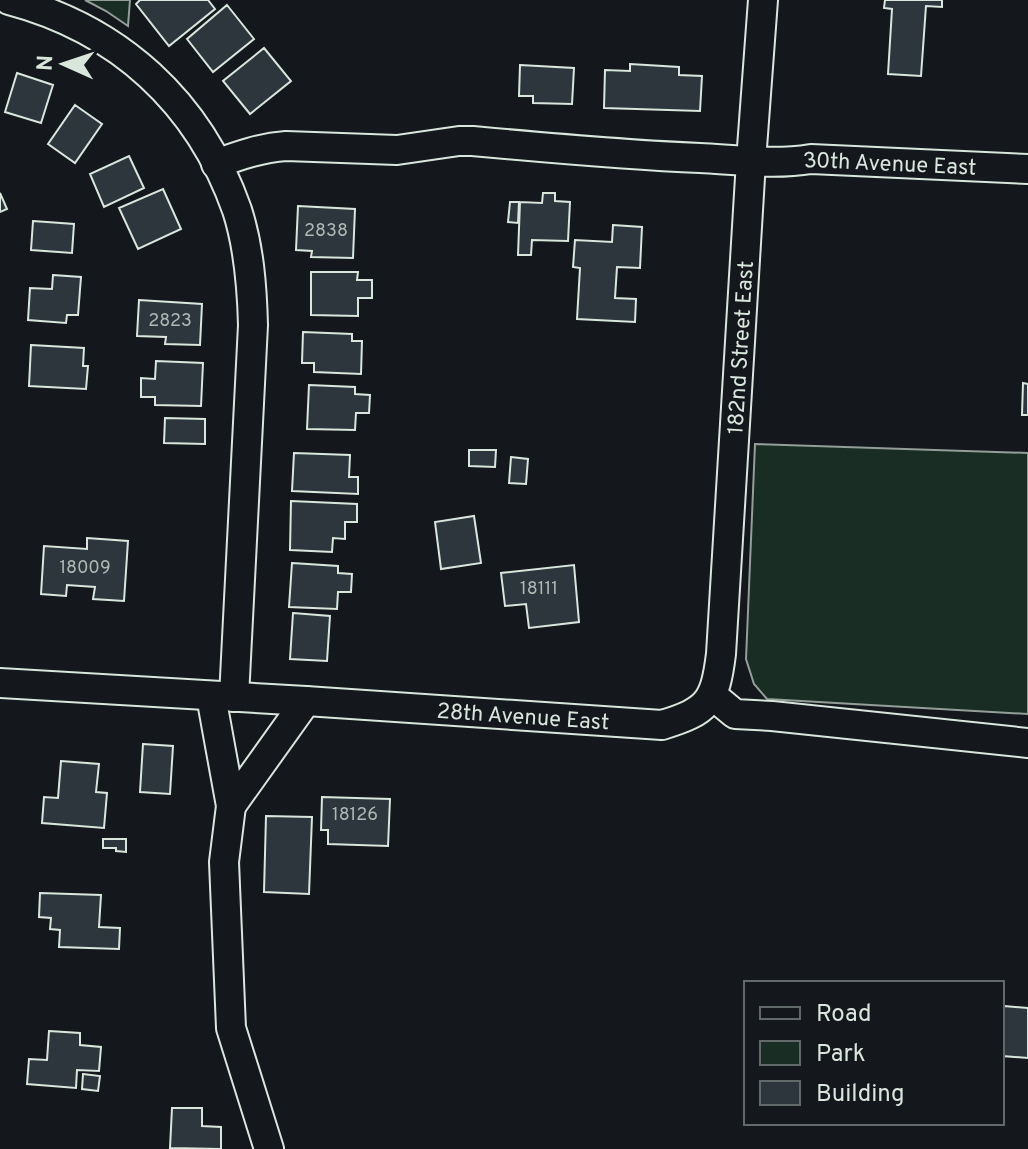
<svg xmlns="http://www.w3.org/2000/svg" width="1028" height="1149" font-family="Overpass,sans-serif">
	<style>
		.green { fill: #1a2d24; stroke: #939e99; stroke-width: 2 }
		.building { fill: #2c363c; stroke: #d8e6dc; stroke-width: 2 }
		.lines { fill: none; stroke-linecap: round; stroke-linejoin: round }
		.minor-casing { stroke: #d8e6dc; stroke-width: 32 }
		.minor { stroke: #14181c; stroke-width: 28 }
		.labels { text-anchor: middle; stroke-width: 6; stroke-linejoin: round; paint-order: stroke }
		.number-label { font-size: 18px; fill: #adbab4 }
		.street-label { font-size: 22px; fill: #d8e6dc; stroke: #14181c }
	</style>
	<rect width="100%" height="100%" fill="#14181c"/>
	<path class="green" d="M85 0H130L128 26 106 11Z
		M755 444 1028 453V714L767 699 754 684 746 659Z"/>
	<path class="building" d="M140 0H208L215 9 169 46 136 4Z
		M885 0H942V7L926 6 921 76 888 74 892 9 884 8Z
		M227 5 254 39 213 72 187 39Z
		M264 48 291 81 250 114 223 81Z
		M630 64 679 67V75L702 76 700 111 604 108 605 70 630 71Z
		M520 65 574 68 572 104 533 103V96H519Z
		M17 73 53 85 41 123 5 112Z
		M75 105 102 124 75 163 48 144Z
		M129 156 144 188 104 207 90 174Z
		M163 189 181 229 138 249 119 208Z
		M0 193 7 209 0 212Z
		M543 193H555V201L570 202 568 241 532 240 531 255H518L520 202 542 203Z
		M510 202H519L518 223 508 222Z
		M298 206 355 209 353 258 311 257 312 251 296 250Z
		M33 221 74 224 72 253 31 250Z
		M613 225 642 227 640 268 617 267 615 298 636 299 635 322 577 319 580 268 573 267 575 240 612 242Z
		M311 272H358L357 280H372V298H358V316L311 315Z
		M53 275 81 277 78 315H67L66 323 28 320 30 288 52 289Z
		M139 300 202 304 200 345 165 344 166 337 137 336Z
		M303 332 352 334V341H362L361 374 314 372V363H302Z
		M31 345 84 348 83 366H88L86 389 29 386Z
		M156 361 203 363 201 406 155 405V397H141V378L155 379Z
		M1023 383 1028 384V415H1022Z
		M309 385 355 387V394L370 395 369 413H356L355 430 307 429Z
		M165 418 205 419V444L164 443Z
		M469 450H496L495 467 469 466Z
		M294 453 350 455 349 477H358V494L292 491Z
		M511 457 528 459 526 484 509 483Z
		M291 501 357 504V522H345V539L333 538 332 552 290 550Z
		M474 516 481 563 441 569 435 522Z
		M87 538 128 541 124 601 93 599 95 587 67 585 66 596 41 594 44 546 87 549Z
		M292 563 338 566V573L352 574 351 592H338L337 609 289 607Z
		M574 565 579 622 529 628 526 604 505 606 501 573Z
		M293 613 330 616 327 661 290 659Z
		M143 744 173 746 170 794 140 792Z
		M61 761 99 764 96 792 107 793 104 828 42 823 44 797 58 798Z
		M322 797 390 799 388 846 328 844V830H321Z
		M266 816 312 817 309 894 264 892Z
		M103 839H126V852L116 851V848H103Z
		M40 893 101 895 99 927 120 928 119 949 59 947 60 930 50 929 51 918 39 917Z
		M1004 1006 1028 1008V1058L1002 1056Z
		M49 1031 80 1033V1045L101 1047 99 1071 77 1070 76 1088 27 1084 29 1059 47 1060Z
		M83 1074 100 1076 98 1091 82 1089Z
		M172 1108H202V1126L221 1127V1149L170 1148Z"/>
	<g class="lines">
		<g class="minor-casing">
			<g id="minor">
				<path d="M9 0C119 29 199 102 237 210 249 247 252 286 253 325L234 697"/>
				<path id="s1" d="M216 164C240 155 261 148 286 146L397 150 459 141H473C549 148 624 155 700 158 737 160 775 165 811 159L1028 169"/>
				<path id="s2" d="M0 683 306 701 662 725C708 711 715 702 721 654L751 161 763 0"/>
				<path d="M712 695 735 714 772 716 1028 743"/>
				<path d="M211 696 231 806 224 862 231 1028 269 1149"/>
				<path d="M231 806 306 701"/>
			</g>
		</g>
		<use href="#minor" class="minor"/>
	</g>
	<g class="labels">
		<g class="number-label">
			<text x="326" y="236">2838</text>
			<text x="170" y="326">2823</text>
			<text x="85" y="573">18009</text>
			<text x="539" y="594">18111</text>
			<text x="355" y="820">18126</text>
		</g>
		<g class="street-label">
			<text dy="8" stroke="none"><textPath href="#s1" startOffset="678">30th Avenue East</textPath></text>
			<text dy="8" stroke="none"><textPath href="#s2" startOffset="1072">182nd Street East</textPath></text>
			<text dy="8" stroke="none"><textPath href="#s2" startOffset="524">28th Avenue East</textPath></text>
		</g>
	</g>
	<rect x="744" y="981" width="260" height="144" fill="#14181c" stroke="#626a69" stroke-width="2"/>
	<rect x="760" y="1007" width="40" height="12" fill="#14181c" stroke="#626a69" stroke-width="2"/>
	<text x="816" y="1021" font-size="24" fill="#d8e6dc">Road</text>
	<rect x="760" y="1041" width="40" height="24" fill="#1a2d24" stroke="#626a69" stroke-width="2"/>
	<text x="816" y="1061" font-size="24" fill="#d8e6dc">Park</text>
	<rect x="760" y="1081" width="40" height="24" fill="#2c363c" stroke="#626a69" stroke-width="2"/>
	<text x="816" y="1101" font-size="24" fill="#d8e6dc">Building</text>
	<g transform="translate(64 64) rotate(273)" stroke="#14181c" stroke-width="6" paint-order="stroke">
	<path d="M0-6L14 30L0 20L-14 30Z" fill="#d8e6dc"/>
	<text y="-12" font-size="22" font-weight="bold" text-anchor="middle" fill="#d8e6dc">N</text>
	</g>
</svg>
